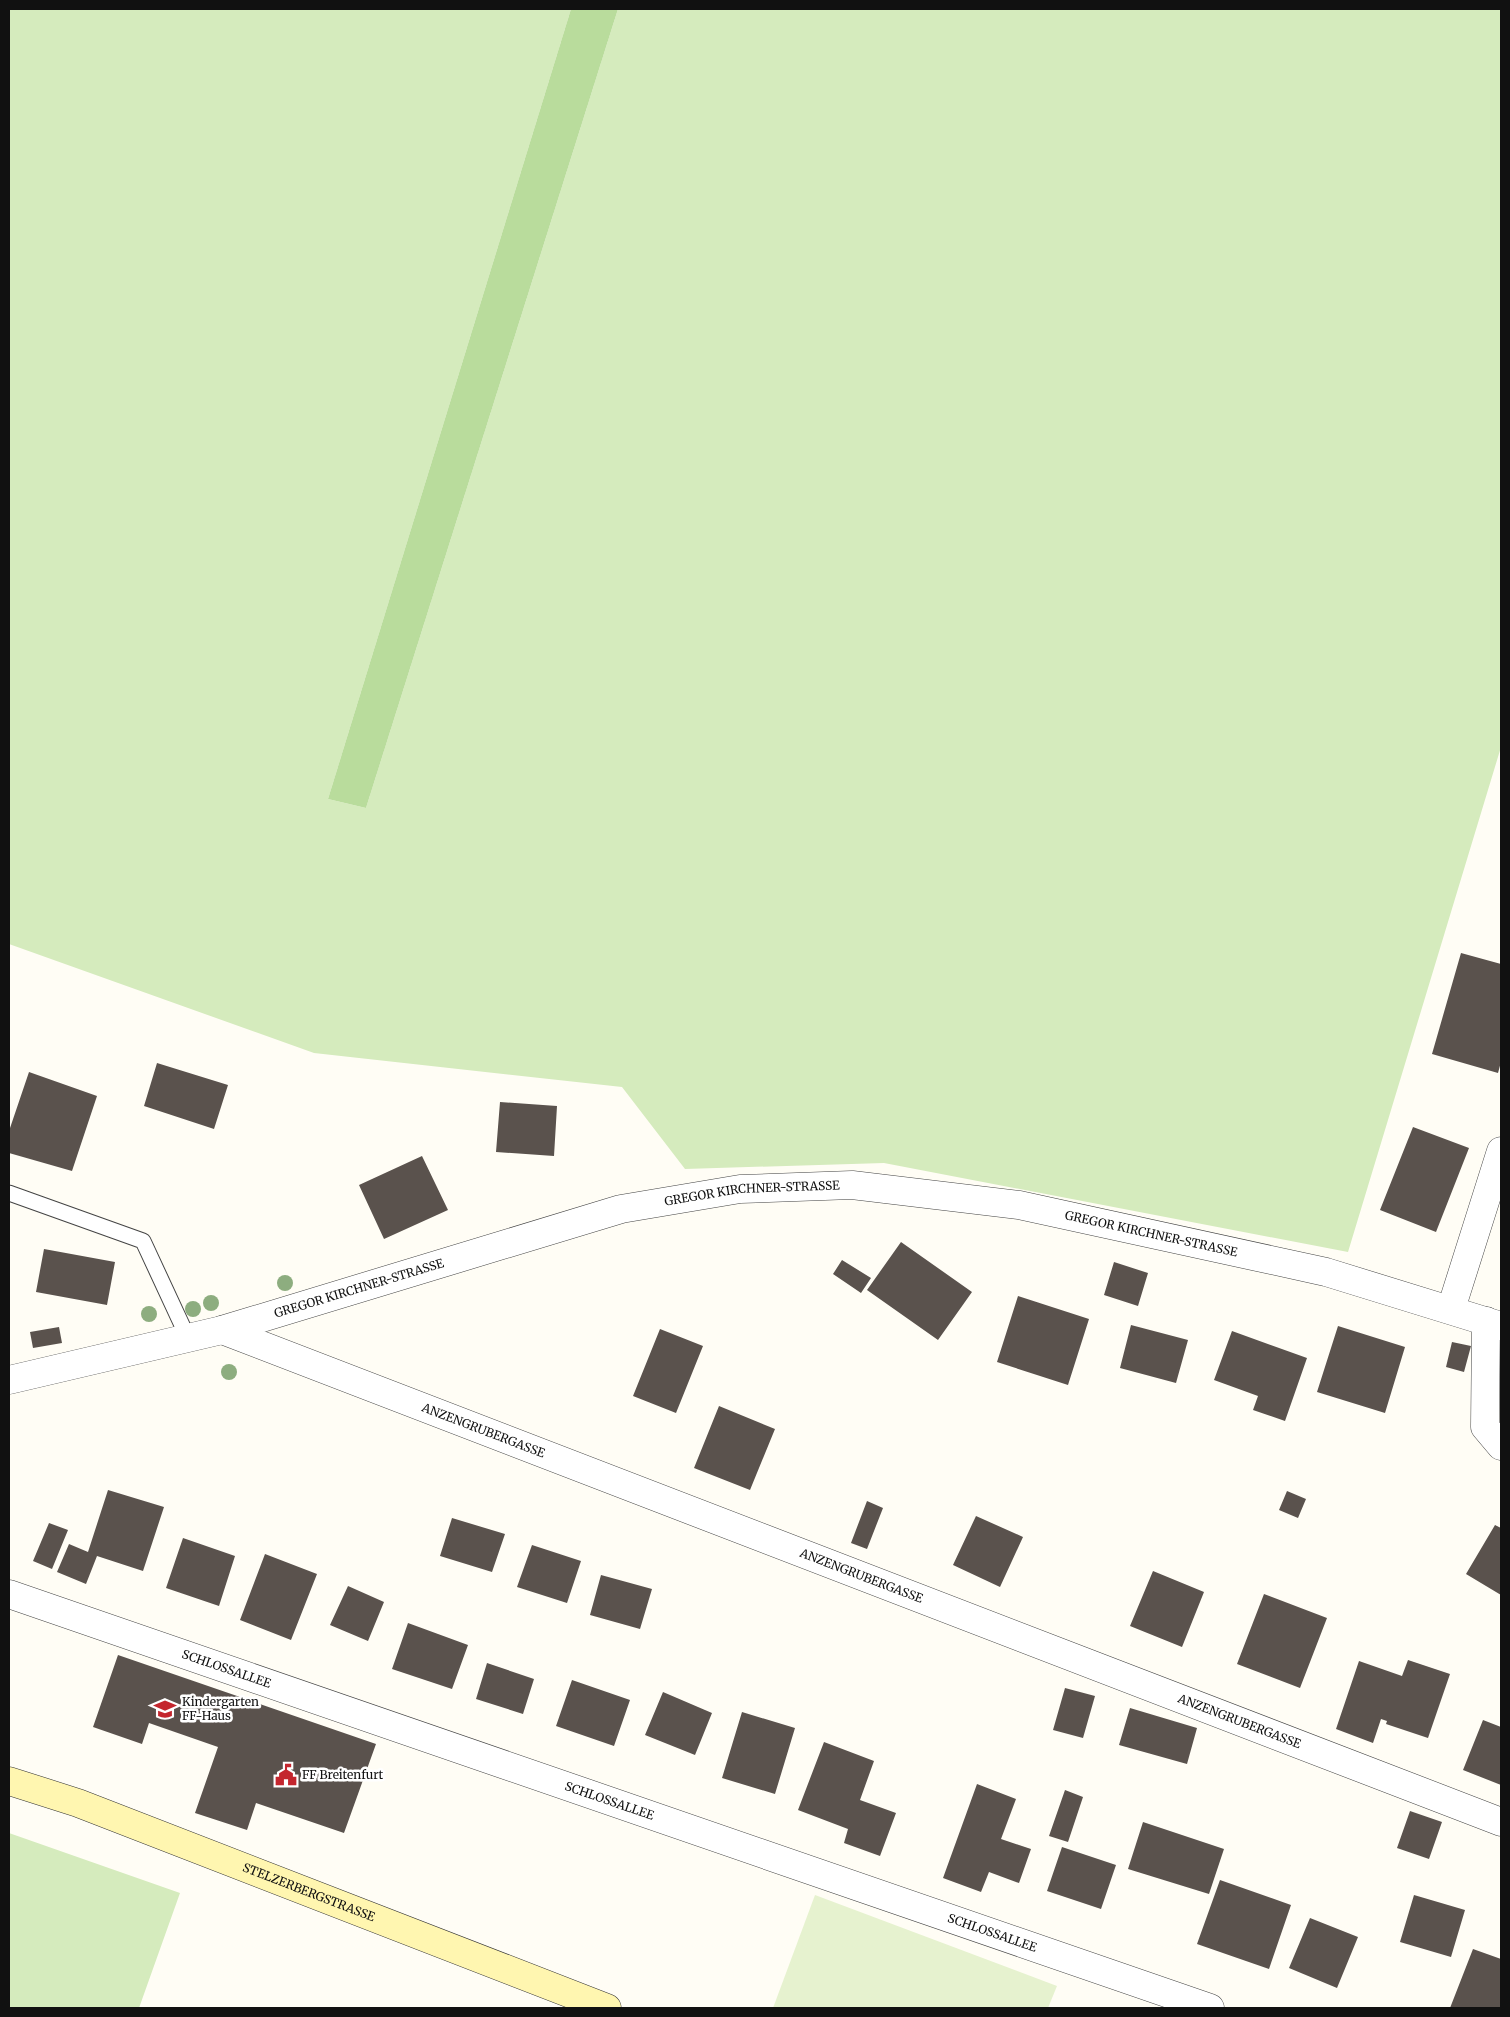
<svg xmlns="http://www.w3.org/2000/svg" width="1510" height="2017" font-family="Merriweather,serif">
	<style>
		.green { fill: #d5ebbd }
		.forest { fill: #b9dc9c }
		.pitch { fill: #e6f2cf }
		.building { fill: #5a524d }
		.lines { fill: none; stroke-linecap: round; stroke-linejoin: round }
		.service-casing { stroke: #444; stroke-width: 17 }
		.minor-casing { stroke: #444; stroke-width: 29 }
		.tertiary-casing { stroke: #444; stroke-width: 29 }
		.secondary-casing { stroke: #333; stroke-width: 29 }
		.service { stroke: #fff; stroke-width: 15 }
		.minor { stroke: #fff; stroke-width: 28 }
		.tertiary { stroke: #fff; stroke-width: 28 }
		.secondary { stroke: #fff6b0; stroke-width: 28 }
		.tree { fill: #8dad7f }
		.labels { text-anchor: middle; stroke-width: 5; stroke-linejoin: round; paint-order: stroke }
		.street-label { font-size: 12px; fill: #111; stroke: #fff }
		.poi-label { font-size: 12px; fill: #111; stroke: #fff; text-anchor: start }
	</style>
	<rect width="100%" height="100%" fill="#fffdf5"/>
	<path class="green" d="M9 9H571L328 799 366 808 618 9H1501V747L1348 1252 884 1163 685 1169 622 1087 314 1053 9 944Z
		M9 1833 180 1893 139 2008H9Z"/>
	<path class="forest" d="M571 9H618L366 808 328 799Z"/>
	<path class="pitch" d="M815 1895 1057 1986 1048 2008H773Z"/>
	<path class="building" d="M1461 953 1501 964V1062L1498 1073 1432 1054Z
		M157 1063 228 1085 214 1129 144 1106Z
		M29 1072 97 1096 72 1171 9 1153V1131Z
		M500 1102 557 1106 554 1156 496 1152Z
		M1413 1127 1469 1148 1436 1232 1380 1210Z
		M422 1156 448 1210 384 1239 359 1185Z
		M901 1242 972 1292 938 1340 867 1290Z
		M44 1249 115 1262 107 1305 36 1292Z
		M842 1260 871 1278 861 1293 833 1274Z
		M1114 1262 1148 1273 1138 1306 1104 1295Z
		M1018 1296 1089 1319 1068 1385 997 1362Z
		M1131 1325 1188 1340 1176 1383 1120 1368Z
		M1338 1326 1405 1347 1385 1413 1317 1392Z
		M59 1327 62 1343 33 1348 30 1332Z
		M660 1329 703 1346 676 1413 633 1396Z
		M1232 1331 1307 1358 1285 1421 1253 1410 1258 1396 1214 1380Z
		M1452 1342 1471 1346 1464 1372 1446 1367Z
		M719 1406 775 1429 750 1490 694 1468Z
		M108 1490 164 1507 143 1571 97 1556 86 1584 57 1572 69 1544 88 1552Z
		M1287 1491 1306 1499 1298 1518 1279 1510Z
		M867 1501 883 1508 867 1549 851 1543Z
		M976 1516 1023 1537 1000 1587 953 1565Z
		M452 1518 505 1534 492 1572 440 1556Z
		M49 1523 68 1530 52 1569 33 1561Z
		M1495 1525 1501 1528V1595L1466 1574Z
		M183 1538 235 1556 219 1606 166 1588Z
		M532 1545 581 1561 567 1603 517 1587Z
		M265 1554 317 1574 291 1640 240 1620Z
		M1153 1571 1204 1592 1182 1647 1130 1626Z
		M601 1575 652 1589 640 1629 590 1615Z
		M348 1586 384 1602 368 1641 330 1625Z
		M1264 1594 1327 1618 1300 1688 1237 1664Z
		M408 1623 468 1645 452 1689 392 1669Z
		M118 1655 376 1744 344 1833 256 1803 247 1830 195 1813 218 1747 149 1723 142 1744 93 1727Z
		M1408 1660 1450 1674 1428 1738 1386 1724 1387 1721 1381 1719 1373 1743 1336 1729 1359 1661 1402 1676Z
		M487 1663 534 1679 523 1714 476 1699Z
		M572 1680 630 1700 614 1746 556 1726Z
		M1065 1688 1095 1696 1083 1738 1053 1730Z
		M663 1692 712 1713 695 1755 645 1735Z
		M1130 1708 1197 1728 1187 1764 1119 1745Z
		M742 1712 795 1728 775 1794 722 1778Z
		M1483 1720 1501 1727V1785L1463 1770Z
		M824 1742 874 1761 860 1800 896 1813 880 1856 844 1843 848 1829 798 1810Z
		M977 1784 1016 1799 1001 1839 1031 1849 1019 1883 989 1872 981 1892 943 1878Z
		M1065 1790 1083 1797 1068 1842 1049 1836Z
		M1410 1811 1442 1822 1429 1859 1397 1848Z
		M1143 1822 1224 1849 1209 1894 1128 1869Z
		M1062 1847 1116 1865 1101 1909 1047 1891Z
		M1220 1880 1291 1905 1269 1969 1197 1944Z
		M1414 1895 1465 1910 1451 1957 1400 1942Z
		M1310 1918 1358 1937 1337 1988 1289 1968Z
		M1473 1949 1501 1959V2008H1450Z"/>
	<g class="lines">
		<g class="service-casing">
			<path id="service" d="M9 1193 143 1241 188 1338"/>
		</g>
		<g class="minor-casing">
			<g id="minor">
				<path d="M1451 1309 1501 1151"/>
				<path d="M1486 1321 1485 1427 1501 1446"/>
				<path id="s1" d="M222 1330 1501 1822"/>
				<path id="s2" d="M9 1594 1210 2008"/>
			</g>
		</g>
		<g class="tertiary-casing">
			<g id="tertiary">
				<path id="s3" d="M9 1380 222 1330 621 1209 740 1189 852 1185 1019 1205 1326 1272 1501 1326"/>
			</g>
		</g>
		<g class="secondary-casing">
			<g id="secondary">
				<path id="s4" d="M9 1781 78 1803 607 2008"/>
			</g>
		</g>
		<use href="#service" class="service"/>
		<use href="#minor" class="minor"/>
		<use href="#tertiary" class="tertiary"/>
		<use href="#secondary" class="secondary"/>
	</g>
	<g class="tree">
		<circle cx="285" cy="1283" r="8"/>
		<circle cx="211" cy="1303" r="8"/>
		<circle cx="193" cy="1309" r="8"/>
		<circle cx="149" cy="1314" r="8"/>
		<circle cx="229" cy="1372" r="8"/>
	</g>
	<defs>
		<g id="school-bare" transform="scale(1.725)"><path d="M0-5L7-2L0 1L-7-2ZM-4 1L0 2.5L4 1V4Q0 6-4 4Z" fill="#c4262e" stroke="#fff" stroke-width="2.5" paint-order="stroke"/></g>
		<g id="civic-bare" transform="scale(1.725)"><path d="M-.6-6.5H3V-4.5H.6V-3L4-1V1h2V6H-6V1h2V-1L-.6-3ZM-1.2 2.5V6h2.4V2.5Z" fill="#c4262e" stroke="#fff" stroke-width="2.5" paint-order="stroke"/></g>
	</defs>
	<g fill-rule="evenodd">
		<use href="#school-bare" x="165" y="1709"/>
		<use href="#civic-bare" x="286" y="1775"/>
	</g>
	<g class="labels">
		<g class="street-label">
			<text dy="4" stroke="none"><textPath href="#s3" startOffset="768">GREGOR KIRCHNER-STRASSE</textPath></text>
			<text dy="4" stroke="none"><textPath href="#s3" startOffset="1172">GREGOR KIRCHNER-STRASSE</textPath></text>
			<text dy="4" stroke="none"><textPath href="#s3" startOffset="362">GREGOR KIRCHNER-STRASSE</textPath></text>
			<text dy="4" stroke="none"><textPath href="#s1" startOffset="280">ANZENGRUBERGASSE</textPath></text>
			<text dy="4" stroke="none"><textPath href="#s1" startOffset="685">ANZENGRUBERGASSE</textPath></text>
			<text dy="4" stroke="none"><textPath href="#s2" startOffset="230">SCHLOSSALLEE</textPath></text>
			<text dy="4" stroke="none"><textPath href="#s1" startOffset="1090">ANZENGRUBERGASSE</textPath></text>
			<text dy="4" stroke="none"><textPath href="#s2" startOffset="635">SCHLOSSALLEE</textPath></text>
			<text dy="4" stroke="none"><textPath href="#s4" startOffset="320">STELZERBERGSTRASSE</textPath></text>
			<text dy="4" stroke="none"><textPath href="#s2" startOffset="1040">SCHLOSSALLEE</textPath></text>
		</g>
		<g class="poi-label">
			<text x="182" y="1706">Kindergarten<tspan x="182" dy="14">FF-Haus</tspan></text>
			<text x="302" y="1779">FF Breitenfurt</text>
		</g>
	</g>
	<rect width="1510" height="2017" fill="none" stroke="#111111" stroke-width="20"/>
</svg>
